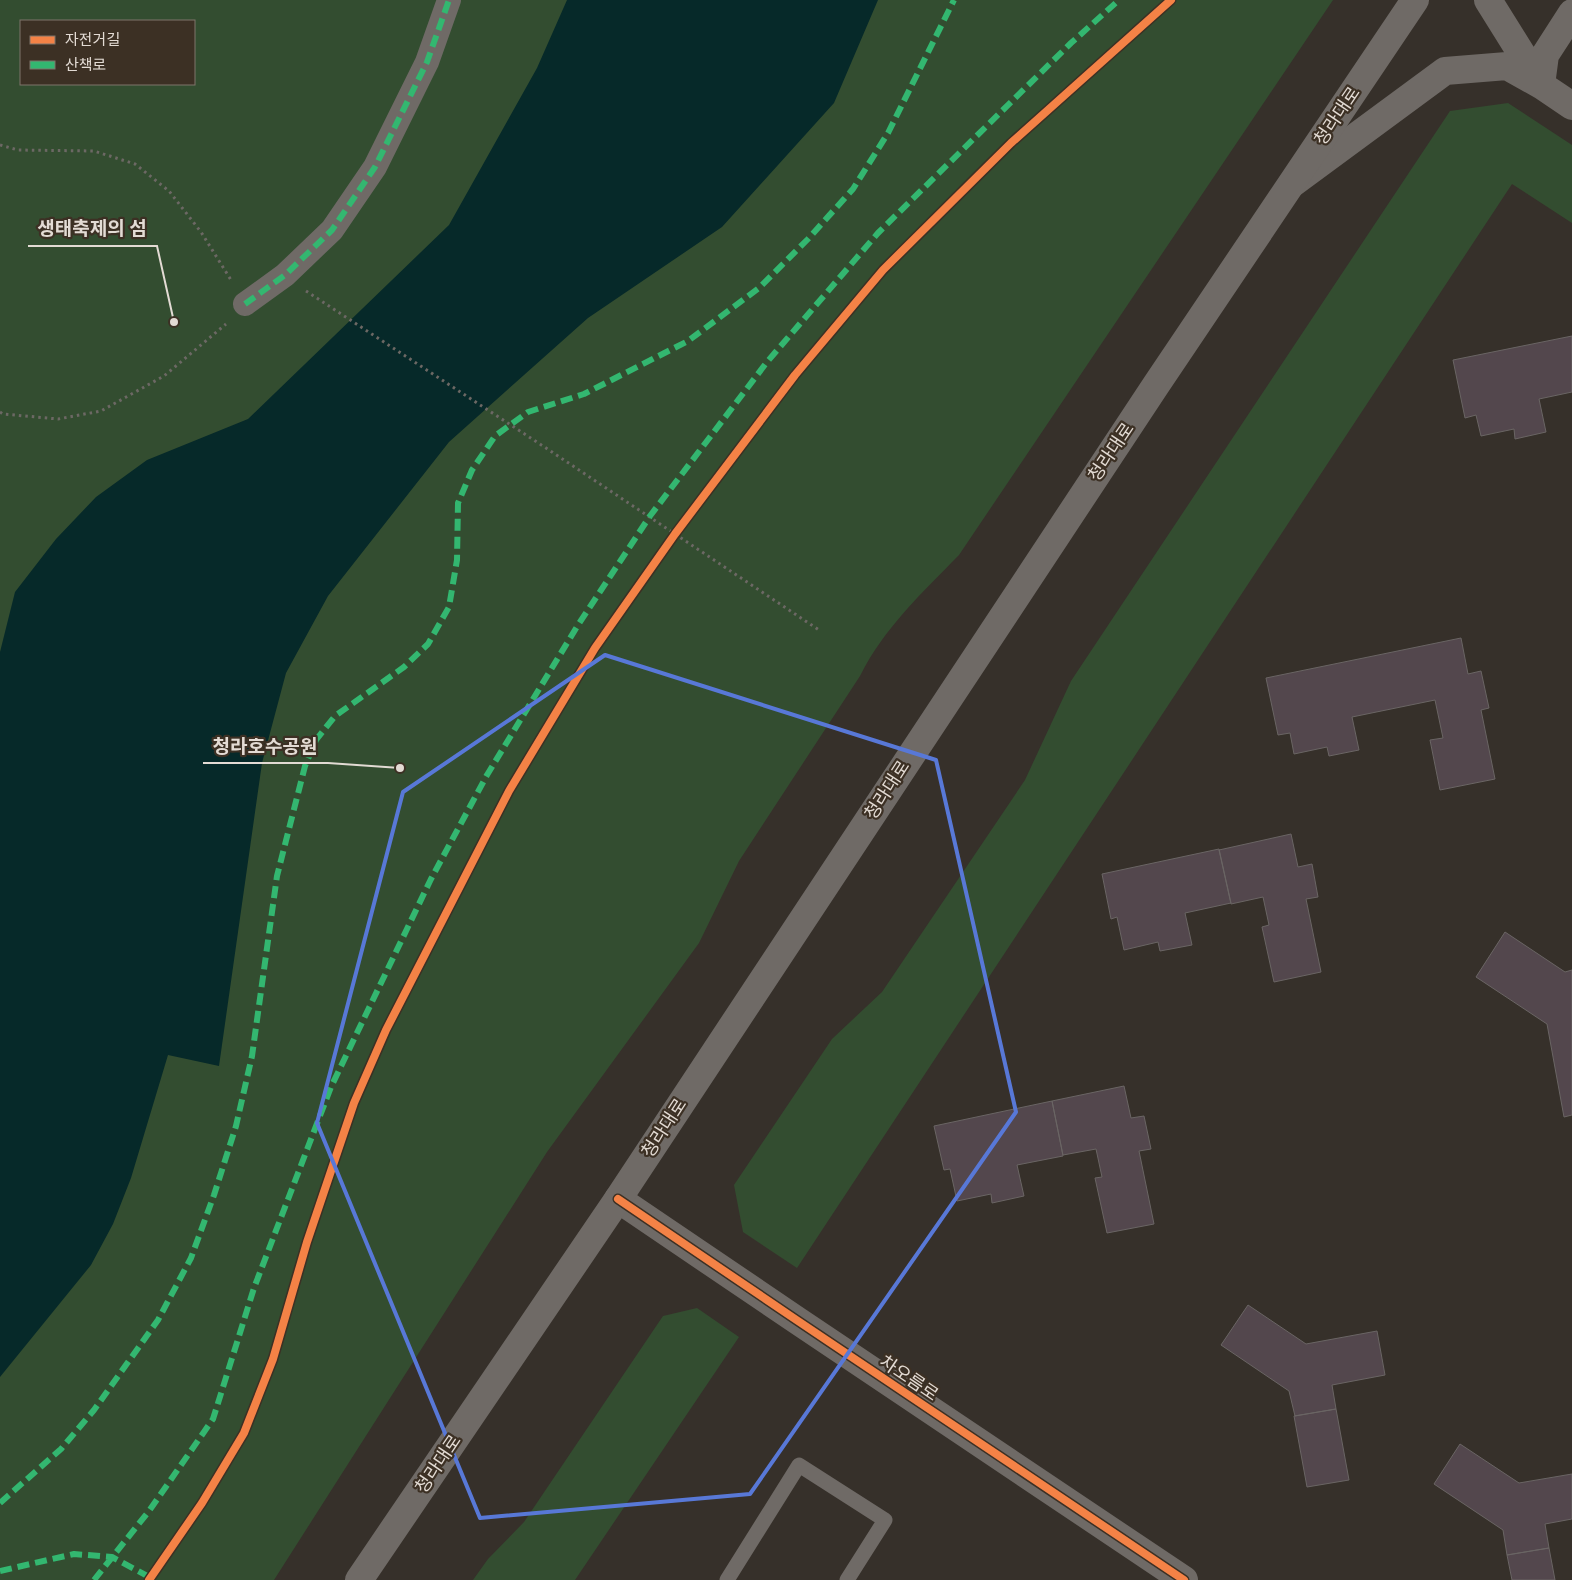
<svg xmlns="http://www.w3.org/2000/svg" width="1572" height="1580" font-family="Figtree,'Noto Sans KR',sans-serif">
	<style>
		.green { fill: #334d30; fill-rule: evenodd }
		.water { fill: #062929 }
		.building { fill: #53474d; stroke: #6a6564 }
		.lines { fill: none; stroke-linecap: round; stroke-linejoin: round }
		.path { stroke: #6c6864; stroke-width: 3; stroke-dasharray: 2.5 4; stroke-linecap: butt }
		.service { stroke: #6f6a66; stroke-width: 15 }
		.pedestrian { stroke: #6f6a66; stroke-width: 24 }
		.tertiary { stroke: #6f6a66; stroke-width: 28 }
		.secondary { stroke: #6f6a66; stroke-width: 28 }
		.quiet { stroke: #33b770; stroke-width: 6; stroke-dasharray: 12 6; stroke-linecap: butt }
		.cycleway-casing { stroke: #3c3024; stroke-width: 11 }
		.cycleway { stroke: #f48246; stroke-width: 8 }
		.marked { fill: none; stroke: #5878d7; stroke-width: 4; stroke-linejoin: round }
		.labels { text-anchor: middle; stroke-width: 4.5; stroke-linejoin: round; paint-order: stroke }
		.street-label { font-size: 18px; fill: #e3dbd4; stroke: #3c3024 }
		.leader { fill: none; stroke: #e3dbd4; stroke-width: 2 }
		.callout-dot { fill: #e3dbd4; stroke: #3c3024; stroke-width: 2 }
		.callout-label { font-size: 19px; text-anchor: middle; font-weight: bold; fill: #e3dbd4; stroke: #3c3024; stroke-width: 4.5; stroke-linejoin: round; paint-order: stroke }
	</style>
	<rect width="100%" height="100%" fill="#36302a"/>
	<path class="green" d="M0 0H1333L959 555C922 593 884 628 860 676L739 861 699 943 547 1152 274 1580H0ZM21 21H194V84H21Z
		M1508 103 1572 145V223L1512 184 797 1268 743 1232 734 1185 832 1039 882 992 1025 780 1071 681 1450 111Z
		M697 1308 739 1337 575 1580H473L488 1559 524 1522 663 1316Z"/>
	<path class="water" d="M567 0H878L834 103 722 227 588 318 449 442 328 596 286 673 262 763 219 1066 168 1055 131 1178 113 1224 91 1265 0 1377V652L15 592 56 539 96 497 147 460 248 419 449 225 537 68Z"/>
	<path class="building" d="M1572 336V392L1539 399 1546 432 1515 439 1514 429 1481 436 1476 415 1465 418 1453 360Z
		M1461 638 1468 674 1481 671 1489 708 1481 710 1495 779 1440 790 1430 740 1443 738 1435 700 1352 717 1359 750 1329 756 1327 747 1294 754 1290 733 1278 735 1266 678Z
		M1291 834 1298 867 1312 864 1318 897 1306 899 1321 972 1274 982 1262 927 1269 925 1263 897 1231 904 1219 850Z
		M1219 849 1231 903 1185 913 1192 945 1160 951 1158 942 1124 950 1117 917 1111 919 1102 874Z
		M1505 932 1565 972 1572 970V1115L1564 1117 1547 1024 1476 977Z
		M1124 1086 1131 1118 1144 1116 1151 1149 1139 1151 1154 1224 1107 1233 1095 1178 1102 1177 1096 1149 1063 1155 1052 1101Z
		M1052 1101 1063 1156 1017 1165 1024 1196 992 1203 991 1194 957 1201 950 1169 944 1170 934 1126Z
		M1248 1305 1306 1344 1377 1331 1385 1375 1332 1385 1336 1409 1295 1416 1289 1391 1221 1345Z
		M1336 1409 1349 1480 1307 1487 1294 1416Z
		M1460 1444 1519 1483 1572 1474V1519L1545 1524 1549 1548 1507 1555 1503 1530 1434 1484Z
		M1549 1548 1555 1580H1512L1507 1555Z"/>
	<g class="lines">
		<path class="path" d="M0 145 18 150 94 151 135 164 169 191 201 232 231 280
			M306 291 549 450 819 630
			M0 412 3 414 58 419 101 411 164 376 226 324"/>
		<path class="service" d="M727 1580 799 1465 885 1520 847 1580"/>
		<path class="pedestrian" d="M245 304 285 275 332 230 375 167 427 62 449 0"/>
		<path class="tertiary" d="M1488 0 1539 82
			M1541 85 1545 55 1572 13
			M1293 183 1445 71 1507 66 1541 85 1572 106
			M618 1199 798 1321 1184 1580"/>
		<path class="secondary" d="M359 1580 618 1199 1156 385 1415 0"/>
		<path class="quiet" d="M245 304 285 275 332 230 375 167 427 62 449 0
			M0 1503 61 1449 94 1410 158 1320 191 1258 214 1195 236 1126 252 1056 277 876 305 766 316 740 335 716 404 667 428 644 449 607 457 560 458 503 472 470 495 436 528 412 584 394 688 341 759 288 808 239 853 189 888 133 954 0
			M0 1571 74 1554 112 1557 155 1580
			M94 1580 149 1511 213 1419 254 1288 331 1087 431 879 487 775 578 625 650 516 767 362 878 233 1071 43 1119 0"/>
		<g class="cycleway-casing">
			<path id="cycleway" d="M618 1199 798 1321 1184 1580
				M149 1580 202 1503 244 1433 273 1359 307 1242 354 1103 386 1030 509 791 595 648 675 534 795 375 883 270 1011 143 1171 0"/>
		</g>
		<use href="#cycleway" class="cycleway"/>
	</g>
	<path class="marked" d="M605 655 936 760 1016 1112 750 1494 480 1518 317 1123 403 792Z"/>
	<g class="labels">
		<g class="street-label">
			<text transform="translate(1337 116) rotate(-56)" y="6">청라대로</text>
			<text transform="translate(1111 452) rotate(-56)" y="6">청라대로</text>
			<text transform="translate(887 790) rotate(-57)" y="6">청라대로</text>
			<text transform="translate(664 1128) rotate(-57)" y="6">청라대로</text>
			<text transform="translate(909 1378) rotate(34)" y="6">차오름로</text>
			<text transform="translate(438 1464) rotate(-56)" y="6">청라대로</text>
		</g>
	</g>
	<path class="leader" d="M174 322L157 246H28M400 768L328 763H203"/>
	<g class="callout-dot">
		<circle cx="174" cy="322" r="5"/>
		<circle cx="400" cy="768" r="5"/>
	</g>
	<g class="callout-label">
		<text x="92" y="235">생태축제의 섬</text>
		<text x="265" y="753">청라호수공원</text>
	</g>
	<rect x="20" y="20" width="175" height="65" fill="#3c3024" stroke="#7f746a"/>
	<rect x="30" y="36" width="25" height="8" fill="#f48246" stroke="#7f746a"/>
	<text x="65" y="45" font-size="15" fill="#e3dbd4">자전거길</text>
	<rect x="30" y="61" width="25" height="8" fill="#33b770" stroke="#7f746a"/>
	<text x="65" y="70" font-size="15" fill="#e3dbd4">산책로</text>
</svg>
